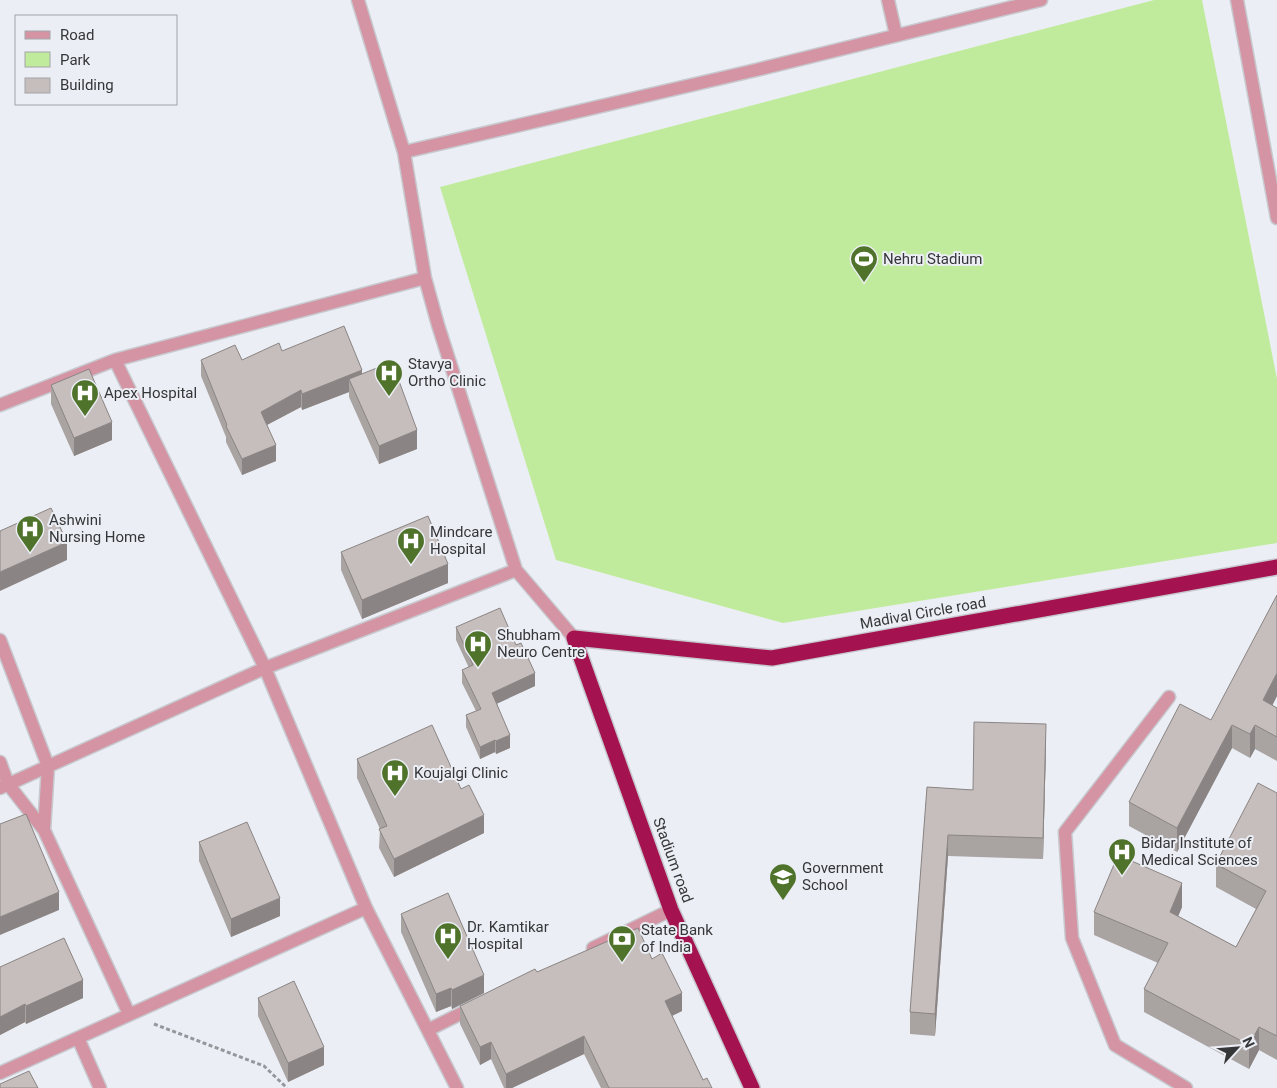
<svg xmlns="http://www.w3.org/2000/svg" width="1277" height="1088" font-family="Roboto,sans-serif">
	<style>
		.green { fill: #c1eb9c }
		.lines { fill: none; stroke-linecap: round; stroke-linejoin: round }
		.lane-casing { stroke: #c7c9cf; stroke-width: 15 }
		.street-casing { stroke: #c7c9cf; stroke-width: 15 }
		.highway-casing { stroke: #c7c9cf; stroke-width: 18 }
		.path { stroke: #95979b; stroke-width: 3; stroke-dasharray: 4 2.5; stroke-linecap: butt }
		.lane { stroke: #d594a3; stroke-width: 12 }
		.street { stroke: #d594a3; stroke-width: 12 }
		.highway { stroke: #a4134f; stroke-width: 15 }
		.wall { fill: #a9a3a2 }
		.shaded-wall { fill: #8a8584 }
		.building { fill: #c5bebc; stroke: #8a8584 }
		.labels { text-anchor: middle; stroke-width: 4; stroke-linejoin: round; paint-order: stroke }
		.poi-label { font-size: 15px; fill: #353638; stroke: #eceef5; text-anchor: start }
		.street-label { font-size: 15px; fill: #353638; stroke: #eceef5 }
	</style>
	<rect width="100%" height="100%" fill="#eceef5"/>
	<path class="green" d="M1154 0H1202L1277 379V543L783 623 556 560 440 187Z"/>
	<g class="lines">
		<g class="lane-casing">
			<path id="lane" d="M1169 697 1065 832 1072 938 1115 1045 1186 1088"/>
		</g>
		<g class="street-casing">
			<path id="street" d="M358 0 404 152 425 278
				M888 0 896 35
				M1237 0 1277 218
				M404 152 756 70 1041 0
				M115 360 265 668 366 908 457 1088
				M0 405 115 360 425 278 438 325 516 570 574 638
				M0 640 48 766 44 830
				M0 762 8 784 44 830 129 1014
				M0 788 265 668 516 570
				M593 948 671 910
				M428 1030 474 1007
				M78 1038 100 1088
				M0 1073 366 908"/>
		</g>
		<g class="highway-casing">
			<path id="highway" d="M752 1088 671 910 574 638 772 658 1277 567"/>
		</g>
		<path class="path" d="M154 1024 264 1066 287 1088"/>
		<use href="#lane" class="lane"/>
		<use href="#street" class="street"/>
		<use href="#highway" class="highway"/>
	</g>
	<path class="wall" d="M282 351 362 374 417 449 379 464 349 397V392L302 410 301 407 267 425 276 461 242 475 226 442V437L201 376V360H242Z
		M51 385 112 440 74 456 51 404Z
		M341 552 448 583 362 619 341 570Z
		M456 627 535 686 497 703 510 748 496 754 495 752 480 759 466 727V715L476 711 462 683V670L469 668 456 640Z
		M1277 696 1272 705 1277 708V761L1255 749 1250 758 1232 748 1177 852 1129 826V802L1211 720Z
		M1046 746 1043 859 948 856 935 1036 910 1034V1012L927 787 973 790Z
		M357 759 461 789 484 833 394 877 379 848 380 829 357 778Z
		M1277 793V1060L1259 1050 1249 1069 1144 1012V989L1158 963 1094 935V912L1182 907 1178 916 1236 947 1256 909 1216 887V864Z
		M199 842 280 916 231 937 199 861Z
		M401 914 484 993 452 1009 451 1006 436 1012 401 932Z
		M652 959 682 1011 672 1016 703 1080 712 1088H601L584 1054 512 1088H504L491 1059 480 1065 460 1024V1006L537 972Z
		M0 967 83 998 26 1024 25 1022 0 1035Z
		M258 998 324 1065 288 1082 258 1016Z"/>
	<path class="shaded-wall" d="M362 370V386L349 379V392L302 410V394Z
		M301 390V407L261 428V412Z
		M112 422V440L74 456V438Z
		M417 430V449L379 464V446Z
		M276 445V461L242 475V459Z
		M67 542V560L0 591V572Z
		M448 564V583L362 619V600Z
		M535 673V686L492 706V693Z
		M1277 673V696L1263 724V700Z
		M1046 724V746L1043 859V838Z
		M1232 725V748L1177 852V828Z
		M1255 725V749L1250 758V734Z
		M510 735V748L496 754V741Z
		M495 740V752L480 759V747Z
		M484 815V833L394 877V859Z
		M948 835V856L935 1036V1014Z
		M1182 883V907L1170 936V912Z
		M59 892V910L0 935V917Z
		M280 898V916L231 937V919Z
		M484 975V993L452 1009V990Z
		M83 980V998L26 1024V1006Z
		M451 988V1006L436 1012V994Z
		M682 993V1011L665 1019V1001Z
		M25 1004V1022L0 1035V1017Z
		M1259 1027V1050L1249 1069V1045Z
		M584 1036V1054L512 1088H506V1074Z
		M491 1042V1059L480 1065V1047Z
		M324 1047V1065L288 1082V1063Z"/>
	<path class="building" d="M344 326 362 370 302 394 301 390 261 412 276 445 242 459 226 426 227 425 201 360 235 345 242 360 279 343 282 351Z
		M392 362 417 430 379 446 349 379Z
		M89 369 112 422 74 438 51 385Z
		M51 508 67 542 0 572V531Z
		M428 516 448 564 362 600 341 552Z
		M1277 595V673L1263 700 1277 708V737L1255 725 1250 734 1232 725 1177 828 1129 802 1180 704 1211 720Z
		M500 608 516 645 521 643 535 673 492 693 510 735 496 741 495 740 480 747 466 715 481 709 462 670 473 665 456 627Z
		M974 722 1046 724 1043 838 948 835 935 1014 910 1012 927 787 973 790Z
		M432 725 461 789 469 785 484 815 394 859 379 829 387 826 357 759Z
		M1258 783 1277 793V1036L1259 1027 1249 1045 1144 989 1168 943 1094 912 1118 855 1182 883 1170 912 1236 947 1266 891 1216 864Z
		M26 814 59 892 0 917V824Z
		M247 822 280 898 231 919 199 842Z
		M448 893 484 975 452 990 451 988 436 994 401 914Z
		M638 928 652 959 662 953 682 993 665 1001 703 1080 707 1078 712 1088H609L584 1036 506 1074 491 1042 480 1047 460 1006 535 969 537 972Z
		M64 938 83 980 26 1006 25 1004 0 1017V967Z
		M294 981 324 1047 288 1063 258 998Z
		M29 1071 38 1088H0V1084Z"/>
	<defs>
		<g id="stadium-pin" transform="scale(1.4375)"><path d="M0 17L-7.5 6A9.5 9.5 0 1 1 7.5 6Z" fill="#50732b" stroke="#eceef5"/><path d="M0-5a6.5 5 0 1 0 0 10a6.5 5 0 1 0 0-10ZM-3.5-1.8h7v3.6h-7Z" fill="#fff"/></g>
		<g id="hospital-pin" transform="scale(1.4375)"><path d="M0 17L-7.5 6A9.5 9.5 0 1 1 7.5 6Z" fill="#50732b" stroke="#eceef5"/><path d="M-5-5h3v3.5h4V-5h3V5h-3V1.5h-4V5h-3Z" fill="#fff"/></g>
		<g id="school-pin" transform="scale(1.4375)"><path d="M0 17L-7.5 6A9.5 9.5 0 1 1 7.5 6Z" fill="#50732b" stroke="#eceef5"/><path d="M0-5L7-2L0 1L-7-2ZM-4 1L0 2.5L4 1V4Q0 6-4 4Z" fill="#fff"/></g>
		<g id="bank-pin" transform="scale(1.4375)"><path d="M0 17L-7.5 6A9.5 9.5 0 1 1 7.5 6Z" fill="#50732b" stroke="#eceef5"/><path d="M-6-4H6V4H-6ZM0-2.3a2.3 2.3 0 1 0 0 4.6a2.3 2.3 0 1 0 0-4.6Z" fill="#fff"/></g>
	</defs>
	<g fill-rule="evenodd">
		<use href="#stadium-pin" x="864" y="259"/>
		<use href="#hospital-pin" x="389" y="373"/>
		<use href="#hospital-pin" x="85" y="393"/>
		<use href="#hospital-pin" x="30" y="529"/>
		<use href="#hospital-pin" x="411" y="541"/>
		<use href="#hospital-pin" x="478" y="644"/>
		<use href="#hospital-pin" x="395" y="773"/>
		<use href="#hospital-pin" x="1122" y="852"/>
		<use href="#school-pin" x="783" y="877"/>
		<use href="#hospital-pin" x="448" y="936"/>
		<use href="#bank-pin" x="622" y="939"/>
	</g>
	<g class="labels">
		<g class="poi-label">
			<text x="883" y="264">Nehru Stadium</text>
			<text x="408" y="369">Stavya<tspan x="408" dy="17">Ortho Clinic</tspan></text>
			<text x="104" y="398">Apex Hospital</text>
			<text x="49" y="525">Ashwini<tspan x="49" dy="17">Nursing Home</tspan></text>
			<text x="430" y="537">Mindcare<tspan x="430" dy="17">Hospital</tspan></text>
			<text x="497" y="640">Shubham<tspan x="497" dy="17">Neuro Centre</tspan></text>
			<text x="414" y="778">Koujalgi Clinic</text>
			<text x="1141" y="848">Bidar Institute of<tspan x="1141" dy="17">Medical Sciences</tspan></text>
			<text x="802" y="873">Government<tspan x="802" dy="17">School</tspan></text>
			<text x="467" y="932">Dr. Kamtikar<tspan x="467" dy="17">Hospital</tspan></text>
			<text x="641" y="935">State Bank<tspan x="641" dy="17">of India</tspan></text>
		</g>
		<g class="street-label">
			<text transform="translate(923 613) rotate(-10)" y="5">Madival Circle road</text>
			<text transform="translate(673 860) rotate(70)" y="5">Stadium road</text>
		</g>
	</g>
	<rect x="15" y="15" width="162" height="90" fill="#eceef5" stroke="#a3a4a9"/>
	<rect x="25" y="31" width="25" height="8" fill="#d594a3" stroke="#a3a4a9"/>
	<text x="60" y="40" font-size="15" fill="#353638">Road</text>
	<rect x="25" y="52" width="25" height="15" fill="#c1eb9c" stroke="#a3a4a9"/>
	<text x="60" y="65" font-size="15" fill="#353638">Park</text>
	<rect x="25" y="78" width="25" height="15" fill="#c5bebc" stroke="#a3a4a9"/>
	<text x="60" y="90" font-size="15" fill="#353638">Building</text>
	<g transform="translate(1237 1048) rotate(64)" stroke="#eceef5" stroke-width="4" paint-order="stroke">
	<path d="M0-4L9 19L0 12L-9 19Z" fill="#353638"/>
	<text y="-8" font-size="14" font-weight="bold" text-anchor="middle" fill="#353638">N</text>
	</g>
</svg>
